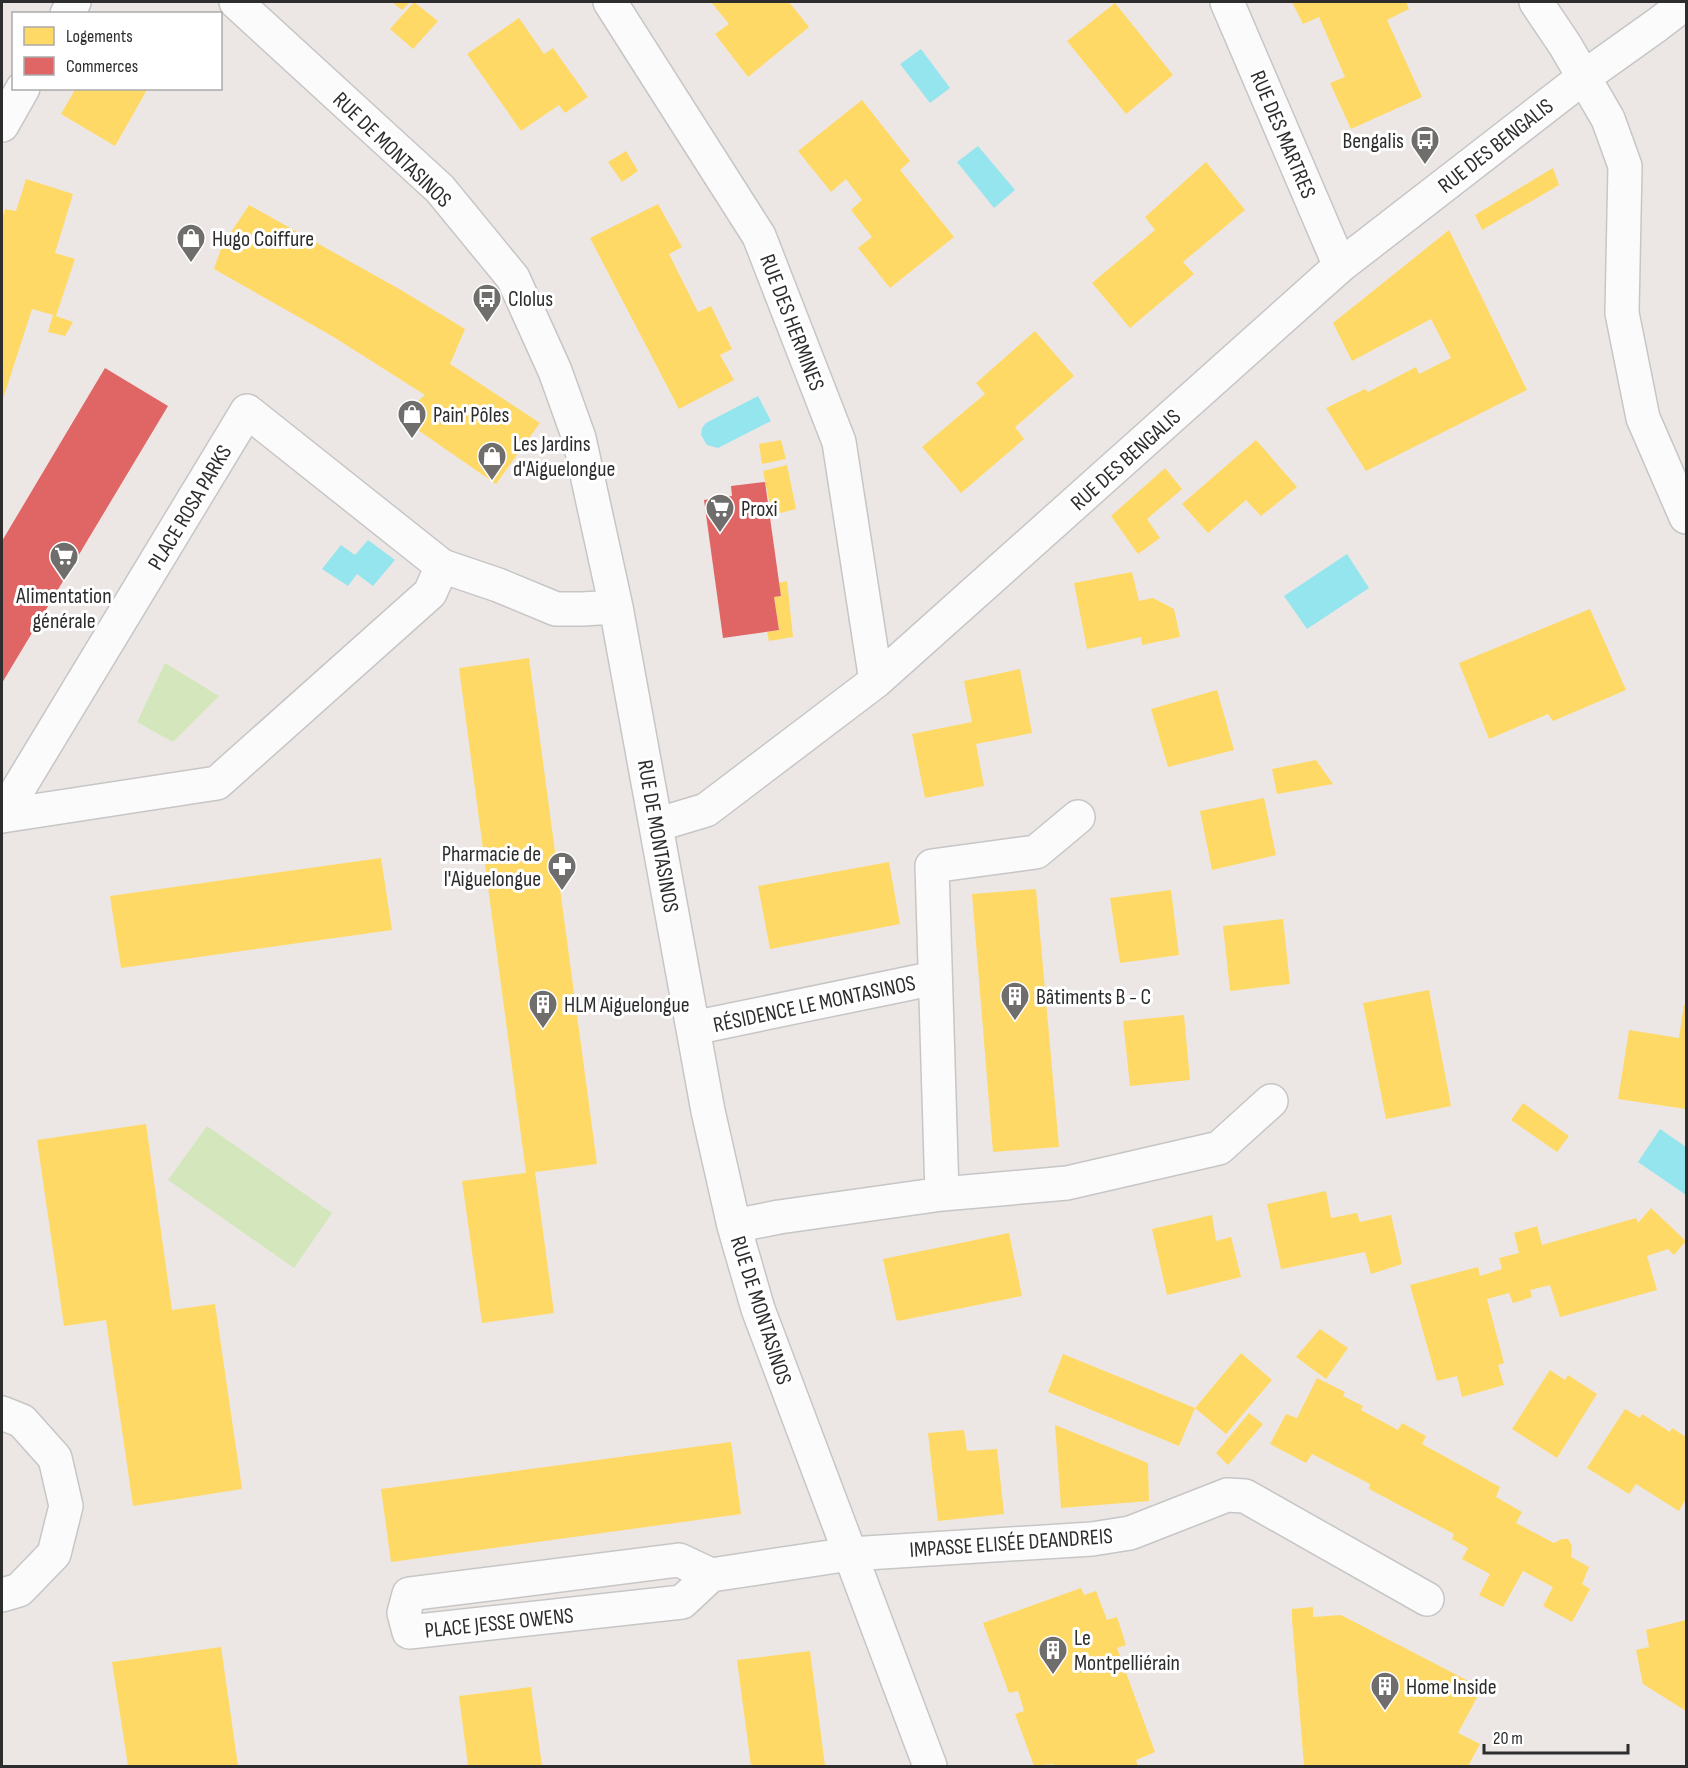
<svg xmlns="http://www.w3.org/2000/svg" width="1688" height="1768" font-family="'Sofia Sans Condensed',sans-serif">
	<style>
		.green { fill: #d4e7bc }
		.water { fill: #95e5ee }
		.homes { fill: #ffd966 }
		.shops { fill: #e06666 }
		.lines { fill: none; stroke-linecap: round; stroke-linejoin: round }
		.street-casing { stroke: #c7c6c6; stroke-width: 36 }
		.street { stroke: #fcfbfb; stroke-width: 33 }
		.labels { text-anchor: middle; stroke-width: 6; stroke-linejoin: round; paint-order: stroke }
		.street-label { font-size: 22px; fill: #2d2d2d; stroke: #fff }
		.poi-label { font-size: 22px; fill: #2d2d2d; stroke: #fff; text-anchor: start }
	</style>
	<rect width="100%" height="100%" fill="#ece7e4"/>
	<path class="green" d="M165 663 219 696 173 742 137 722Z
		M207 1126 332 1213 294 1268 168 1180Z"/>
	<path class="water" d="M921 49 950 88 930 103 900 64Z
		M978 146 1015 190 994 208 957 162Z
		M758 396 771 421 718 448 707 445 701 435 702 428 706 423Z
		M368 540 395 560 373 586 357 574 348 586 322 569 341 545 355 555Z
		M1347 554 1369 588 1307 629 1284 596Z
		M1660 1129 1686 1147V1195L1638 1162Z"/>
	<path class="homes" d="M392 2H410L402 10Z
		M414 2 438 21 413 49 390 29Z
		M711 2H789L809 27 748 77 715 34 729 24Z
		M1292 2H1406L1409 9 1387 20 1422 97 1351 129 1330 83 1345 77 1319 17 1303 24Z
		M1115 3 1173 75 1126 114 1067 41Z
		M519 18 544 54 553 48 588 97 565 113 559 105 521 131 467 54Z
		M76 88H148L115 146 61 114Z
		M862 100 910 161 900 170 954 237 890 288 858 248 872 237 851 210 862 200 846 179 831 192 798 151Z
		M626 151 638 171 622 182 608 162Z
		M1206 162 1245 210 1183 262 1194 274 1130 328 1092 283 1155 230 1145 217Z
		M1553 168 1559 185 1482 230 1475 215Z
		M26 179 73 194 55 253 75 259 56 316 73 322 65 336 48 332 53 315 32 309 2 402V220L5 209 16 211Z
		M658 204 682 247 669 254 698 312 711 306 732 349 720 355 734 380 679 409 590 238Z
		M249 205 401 290 465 329 450 364 540 423 496 484 399 417 425 395 332 336 214 269 222 246Z
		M1449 230 1527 390 1366 471 1326 408 1365 389 1368 392 1416 367 1419 374 1451 358 1431 319 1352 361 1333 323Z
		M1035 331 1074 376 1015 427 1024 439 961 493 922 447 985 394 976 383Z
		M781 440 786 459 762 464 759 444Z
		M1256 440 1297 487 1261 516 1246 500 1208 533 1182 504Z
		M787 465 796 509 772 515 763 471Z
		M1165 468 1182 489 1147 519 1160 538 1138 554 1111 516Z
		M1132 572 1139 601 1153 598 1174 609 1180 637 1142 645 1141 637 1087 649 1074 583Z
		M787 581 793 637 769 641 767 632 779 630 774 597 781 596 779 583Z
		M1590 609 1626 690 1553 721 1548 714 1489 739 1459 663Z
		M529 658 597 1164 535 1172 554 1313 482 1323 462 1181 526 1173 459 668Z
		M1020 669 1032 733 976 744 984 786 925 798 912 734 972 722 964 681Z
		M1217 690 1234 750 1168 767 1151 709Z
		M1316 760 1333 784 1277 794 1272 769Z
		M1264 798 1276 855 1212 870 1200 811Z
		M381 858 392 930 121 968 110 896Z
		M889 862 900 924 770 949 758 886Z
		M1036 889 1059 1147 993 1152 972 894Z
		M1171 890 1179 955 1120 963 1110 898Z
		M1283 919 1290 984 1230 991 1223 926Z
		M1429 990 1451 1106 1386 1119 1363 1003Z
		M1684 1005H1686V1109L1618 1099 1629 1030 1679 1038Z
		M1184 1015 1190 1080 1130 1086 1123 1021Z
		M1523 1103 1569 1136 1557 1152 1511 1120Z
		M146 1124 172 1310 215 1304 242 1489 133 1506 106 1320 64 1326 37 1140Z
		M1326 1191 1331 1218 1357 1213 1360 1222 1391 1215 1402 1264 1371 1274 1365 1252 1281 1269 1267 1204Z
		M1651 1208 1686 1241 1674 1255 1668 1249 1647 1256 1657 1290 1560 1317 1550 1285 1530 1290 1532 1297 1513 1303 1509 1293 1487 1299 1504 1363 1498 1365 1504 1385 1462 1397 1457 1376 1437 1381 1410 1285 1478 1267 1480 1276 1502 1269 1499 1258 1519 1253 1514 1233 1537 1226 1542 1245 1636 1218 1638 1223Z
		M1212 1215 1216 1241 1231 1237 1241 1277 1167 1295 1152 1229Z
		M1009 1233 1022 1296 898 1321 896 1319 883 1259Z
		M1320 1329 1348 1348 1326 1379 1296 1357Z
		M1241 1353 1272 1380 1226 1434 1195 1408Z
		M1063 1354 1195 1408 1179 1446 1048 1392Z
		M1550 1370 1565 1380 1568 1375 1597 1394 1557 1458 1512 1429Z
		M1317 1378 1345 1392 1343 1396 1363 1406 1361 1410 1398 1430 1402 1423 1426 1436 1422 1444 1500 1487 1496 1497 1522 1512 1516 1523 1554 1543 1562 1539H1568L1572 1546 1571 1557 1589 1567 1582 1584 1590 1589 1572 1622 1543 1606 1553 1587 1523 1571 1503 1607 1479 1595 1490 1574 1462 1559 1468 1548 1452 1539 1454 1534 1369 1489 1370 1484 1312 1454 1306 1463 1270 1444 1286 1414 1297 1418Z
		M1625 1409 1640 1418 1642 1414 1670 1432 1672 1428 1686 1437V1499L1679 1511 1636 1484 1629 1494 1587 1468Z
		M1249 1413 1263 1424 1228 1465 1216 1453Z
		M1055 1425 1148 1463 1149 1501 1061 1508Z
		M964 1430 967 1451 997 1449 1004 1514 938 1521 928 1433Z
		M731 1442 741 1514 391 1562 381 1489Z
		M1081 1588 1084 1595 1096 1591 1107 1620 1117 1617 1126 1645 1117 1648 1155 1752 1136 1760 1138 1766H1053V1764L1034 1766 1015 1714 1024 1711 1018 1691 1009 1693 983 1623Z
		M1313 1607V1617L1341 1615 1482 1688 1458 1733 1480 1744 1468 1766H1304L1292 1619V1609Z
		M1686 1620V1711L1643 1684 1636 1650 1649 1647 1646 1630Z
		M221 1647 238 1766H128L112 1662Z
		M810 1651 825 1766H751L737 1660Z
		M531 1687 542 1766H468L459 1696Z"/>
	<path class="shops" d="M105 368 168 406 2 683V541Z
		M765 482 781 596 774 597 779 630 723 638 704 500 732 496 731 486Z"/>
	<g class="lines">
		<g class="street-casing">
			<path id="street" d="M236 2 440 189 513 278 555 371 579 438 616 607 708 1111 734 1226 758 1309 930 1766
				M610 2 759 236 839 442 876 681
				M1227 2 1340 266
				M1536 2 1565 45 1608 119 1625 166 1622 313 1643 418 1686 517
				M67 14 74 2
				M2 125 23 88
				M2 816 247 411 442 566 498 585 556 609H582L616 607
				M2 816 217 783 430 593 442 566
				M656 825 706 810 876 681 1340 266 1584 77 1657 25 1674 12 1678 2
				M693 1028 935 978
				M942 1194 932 866 1036 852 1078 817
				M734 1226 779 1217 942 1194 1067 1183 1219 1148 1271 1101
				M2 1413 22 1421 55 1458 66 1506 54 1554 19 1590 2 1595
				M711 1575 679 1560 409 1594 404 1613 409 1632 682 1602 711 1575 850 1554 1092 1539 1130 1533 1227 1495 1245 1496 1427 1599"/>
		</g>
		<use href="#street" class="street"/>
	</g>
	<defs>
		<g id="bus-pin" transform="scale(1.5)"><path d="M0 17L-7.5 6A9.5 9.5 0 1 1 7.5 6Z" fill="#706e6d" stroke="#fff"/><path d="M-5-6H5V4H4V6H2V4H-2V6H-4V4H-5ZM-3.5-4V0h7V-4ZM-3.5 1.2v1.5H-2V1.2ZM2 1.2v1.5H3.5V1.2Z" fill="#fff"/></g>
		<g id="shop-pin" transform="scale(1.5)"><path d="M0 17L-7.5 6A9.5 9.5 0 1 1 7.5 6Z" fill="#706e6d" stroke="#fff"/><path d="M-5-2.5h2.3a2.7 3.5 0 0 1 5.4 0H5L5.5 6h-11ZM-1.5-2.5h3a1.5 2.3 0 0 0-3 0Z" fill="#fff"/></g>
		<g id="supermarket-pin" transform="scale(1.5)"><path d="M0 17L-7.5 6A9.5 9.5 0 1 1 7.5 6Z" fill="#706e6d" stroke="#fff"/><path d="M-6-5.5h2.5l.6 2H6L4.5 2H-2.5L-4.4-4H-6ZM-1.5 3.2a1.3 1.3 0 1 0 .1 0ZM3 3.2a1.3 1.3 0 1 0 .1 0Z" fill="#fff"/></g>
		<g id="pharmacy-pin" transform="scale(1.5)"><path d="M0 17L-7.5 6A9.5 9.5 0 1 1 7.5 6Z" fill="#706e6d" stroke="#fff"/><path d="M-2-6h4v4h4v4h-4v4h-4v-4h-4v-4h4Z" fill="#fff"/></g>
		<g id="building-pin" transform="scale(1.5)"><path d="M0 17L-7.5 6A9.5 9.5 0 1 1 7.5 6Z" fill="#706e6d" stroke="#fff"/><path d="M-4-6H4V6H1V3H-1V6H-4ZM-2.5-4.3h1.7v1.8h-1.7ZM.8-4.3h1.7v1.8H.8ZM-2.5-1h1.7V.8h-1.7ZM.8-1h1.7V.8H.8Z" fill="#fff"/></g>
	</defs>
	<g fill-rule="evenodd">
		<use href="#bus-pin" x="1425" y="140"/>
		<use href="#shop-pin" x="191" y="238"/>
		<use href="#bus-pin" x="487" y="298"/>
		<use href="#shop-pin" x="412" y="414"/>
		<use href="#shop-pin" x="492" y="456"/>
		<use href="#supermarket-pin" x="720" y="508"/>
		<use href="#supermarket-pin" x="64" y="556"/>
		<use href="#pharmacy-pin" x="562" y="866"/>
		<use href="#building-pin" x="1015" y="996"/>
		<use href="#building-pin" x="543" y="1004"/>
		<use href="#building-pin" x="1053" y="1650"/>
		<use href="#building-pin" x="1385" y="1686"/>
	</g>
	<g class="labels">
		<g class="street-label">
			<text transform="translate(1284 134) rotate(67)" y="8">RUE DES MARTRES</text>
			<text transform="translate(1495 145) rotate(-38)" y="8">RUE DES BENGALIS</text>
			<text transform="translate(393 149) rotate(44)" y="8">RUE DE MONTASINOS</text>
			<text transform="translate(793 322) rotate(69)" y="8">RUE DES HERMINES</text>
			<text transform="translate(1125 459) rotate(-42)" y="8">RUE DES BENGALIS</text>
			<text transform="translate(189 507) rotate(-59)" y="8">PLACE ROSA PARKS</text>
			<text transform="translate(659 836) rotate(80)" y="8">RUE DE MONTASINOS</text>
			<text transform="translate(814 1003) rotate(-12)" y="8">RÉSIDENCE LE MONTASINOS</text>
			<text transform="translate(762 1310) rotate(72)" y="8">RUE DE MONTASINOS</text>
			<text transform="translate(1011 1542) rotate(-4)" y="8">IMPASSE ELISÉE DEANDREIS</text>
			<text transform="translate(499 1622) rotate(-6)" y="8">PLACE JESSE OWENS</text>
		</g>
		<g class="poi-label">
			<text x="1404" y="148" text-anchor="end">Bengalis</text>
			<text x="212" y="246">Hugo Coiffure</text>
			<text x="508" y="306">Clolus</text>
			<text x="433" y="422">Pain' Pôles</text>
			<text x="513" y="451">Les Jardins<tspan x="513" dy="25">d'Aiguelongue</tspan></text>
			<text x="741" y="516">Proxi</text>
			<text x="64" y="603" text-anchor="middle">Alimentation<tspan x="64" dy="25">générale</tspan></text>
			<text x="541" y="861" text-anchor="end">Pharmacie de<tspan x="541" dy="25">l'Aiguelongue</tspan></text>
			<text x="1036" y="1004">Bâtiments B - C</text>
			<text x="564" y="1012">HLM Aiguelongue</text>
			<text x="1074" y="1645">Le<tspan x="1074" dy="25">Montpelliérain</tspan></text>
			<text x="1406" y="1694">Home Inside</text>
		</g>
	</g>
	<rect width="1688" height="1768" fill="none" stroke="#2d2d2d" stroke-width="6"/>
	<rect x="12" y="12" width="210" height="78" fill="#ffffff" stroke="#ababab" stroke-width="1.5"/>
	<rect x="24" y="27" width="30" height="18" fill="#ffd966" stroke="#ababab" stroke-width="1.5"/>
	<text x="66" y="42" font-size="18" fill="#2d2d2d">Logements</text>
	<rect x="24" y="57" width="30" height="18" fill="#e06666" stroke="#ababab" stroke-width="1.5"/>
	<text x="66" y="72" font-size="18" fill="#2d2d2d">Commerces</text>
	<path d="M1484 1744v9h144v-9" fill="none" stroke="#2d2d2d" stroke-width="3"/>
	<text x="1493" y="1744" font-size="18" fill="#2d2d2d" stroke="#ffffff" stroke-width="4.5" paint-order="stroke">20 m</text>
</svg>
